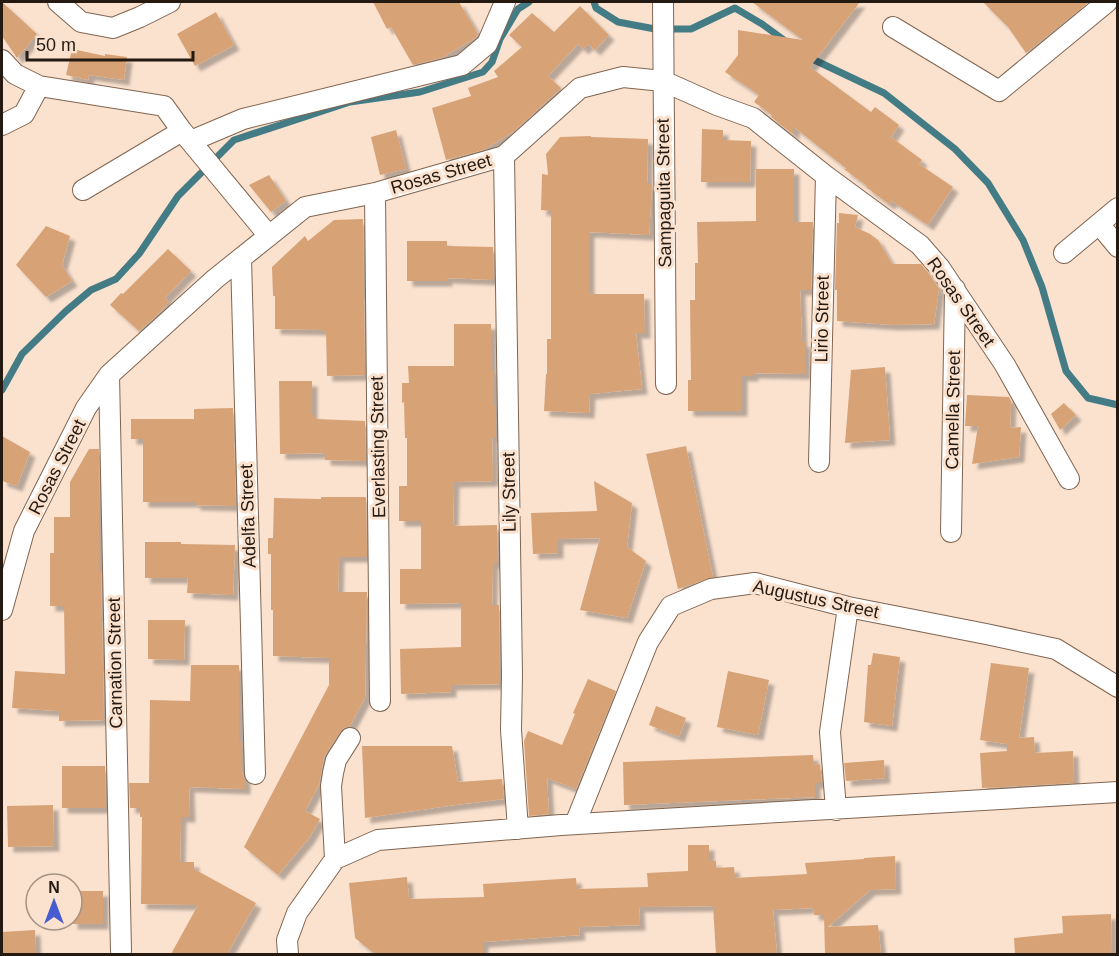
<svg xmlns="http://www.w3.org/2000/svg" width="1119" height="956" font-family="Helvetica,sans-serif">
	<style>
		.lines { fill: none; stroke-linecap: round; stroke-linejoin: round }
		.stream { stroke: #447c86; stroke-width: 7 }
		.building { fill: #d7a276; filter: url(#shadow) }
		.minor-casing { stroke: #806550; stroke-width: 22 }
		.minor { stroke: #fff; stroke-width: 20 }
		.labels { text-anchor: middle; stroke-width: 6; stroke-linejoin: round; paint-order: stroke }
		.street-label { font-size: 18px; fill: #251a11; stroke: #fbe2cf }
	</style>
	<defs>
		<filter id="shadow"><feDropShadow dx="5.5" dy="5.5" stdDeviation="1.5" flood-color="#0004"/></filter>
	</defs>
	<rect width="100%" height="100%" fill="#fbe2cf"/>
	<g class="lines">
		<path class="stream" d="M594 2 596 8 618 22 655 29H691L735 8 762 24 784 40
			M808 57 884 93 955 149 988 183 1023 240 1042 287 1066 371 1088 398 1118 405
			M2 390 22 354 66 311 91 290 116 279 139 254 178 196 234 140 350 102 420 92 483 72 492 62 500 39 518 9 529 2"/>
	</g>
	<path class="building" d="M2 2 37 34 17 58 2 36Z
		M373 2H459L478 34 474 39 441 58 413 65 391 27 387 29Z
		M752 2H860L810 67 871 112 875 107 899 125 891 137 922 160 919 164 953 187 928 225 892 201 889 204 866 187 867 186 844 169H847L794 127V135L771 117 772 115 754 102 759 95 725 72 738 55V30L803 40Z
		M983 2H1089L1026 53 1008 27Z
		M580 6 609 35 595 50 588 44 583 49 578 44 548 76 561 88 513 132 483 150 446 160 432 108 471 96 468 88 498 77 494 71 522 47 509 35 532 13 554 32Z
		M216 12 234 45 195 66 177 34Z
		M72 49 105 56V54L127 57 124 80 89 75 88 80 66 75Z
		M702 129 723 130V140L751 141 750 182H701Z
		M396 130 406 169 380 175 371 137Z
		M591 136V137L648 139 647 184H652L649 235 589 232V294H644L645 333H636L642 389 590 394 589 413 544 411 546 374H547V339H551V211L541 210 542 174 548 175 546 154 560 137Z
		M756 169H794V222H813L811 290H800L802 342H805V374L753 373V376H742V411H688V380H691L690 300H695V263H698L697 222 756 221Z
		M269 175 286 201 271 212 249 185Z
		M839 213 858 215 855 227 870 234 878 240 892 264H921L930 275 939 289 934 324 894 325 837 321V290H835L837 223H839Z
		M363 219 365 375 327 376 326 332H324V330L275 329V296H273L272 267 305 236 308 241 334 220Z
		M46 226 70 236 62 265 72 281 46 297 16 265Z
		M407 241H447V246L493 247 494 280 447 278V281H407Z
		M168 249 191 271 165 298 169 302 155 317 139 331 110 305 121 293 123 294Z
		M454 324H491V370H494V406H496V437H492L493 481 454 482 453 526 497 525 498 563H493L492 605H499L500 684 451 685V692L401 694 400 649 461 647V603L400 604V569H421V521H399V486H407V438H405L404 402 402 403V383H409L408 366H454Z
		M885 367 890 440 845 443 851 370Z
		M279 381H312V415H316V419L365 421 366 461 325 460V453L280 454Z
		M967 395 1009 397 1011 401 1010 428 1021 427 1019 457 972 464 978 426H965Z
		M1064 403 1076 415 1060 430 1051 414Z
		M233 408 236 506 195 505V502H143V439H131V419H194V409Z
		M2 436 30 452 17 486 2 481Z
		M686 446 713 577 678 589 646 454Z
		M89 449H99L100 513H99V572H101L104 720 59 721V711L12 708 15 671 65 674 64 606H50V553H54V517H70V482Z
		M594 481 632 503 627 547 646 561 627 618 580 610 600 538 558 539V553L533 554 531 513 597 511Z
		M321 497H366L367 557H339L338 592H367L365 698 350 726 344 728 340 732 324 757 319 785 305 811 320 819 309 838 278 875 244 847 329 685V658L273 656V610H271V554H268V538H273L274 498 321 499Z
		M145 542H181V544L235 545 233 595 187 593 188 578H145Z
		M148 620H185L184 660 148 659Z
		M873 653 900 657 892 726 864 722 868 665H871Z
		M991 663 1029 668 1019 738 1034 737 1035 753 1073 751 1074 783 982 788 980 753 1007 751V744L980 740Z
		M191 665H239V742H242V772L245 780V789L189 787 190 817H181L180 862H194V869L256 903 227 954H171L198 905 141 904 142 817H140V808H130L129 783H149L150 700 190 701Z
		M728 671 769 680 758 735 717 727Z
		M588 679 616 691 576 789 547 778 549 814 529 816 524 741 528 731 562 745 575 714 573 713Z
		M656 706 686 718 679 737 649 725Z
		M362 746H452L458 782 502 779 504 799 455 805 365 818Z
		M813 755 814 765 820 764 822 783H815V797L624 805 623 762Z
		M884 760 885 778 846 781 844 763Z
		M62 766H105L106 808H62Z
		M53 805 54 846 8 847 7 806Z
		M688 845H709V861H716V868L734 867 735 878 807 874 805 863 864 859V858L895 856 896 889 870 890 828 927 878 925 881 954H825L824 915H814L813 908 773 910 777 954H716L713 906 639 907 640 925 579 927 580 935 483 942V954H375L355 938 349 883 407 877 409 899 484 897 483 884 576 878 577 889 648 887 647 873 688 871Z
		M72 891H103V924H72Z
		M1111 914 1112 954H1015L1014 938 1063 933 1062 916Z
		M35 930 36 954H2V932Z"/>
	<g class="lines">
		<g class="minor-casing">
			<path id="minor" d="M58 2 81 22 113 28 140 17 170 2
				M663 2 666 384
				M893 27 999 91 1107 2
				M2 60 15 74 39 86 164 106 182 131 269 236
				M2 125 24 114 39 86
				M191 141 243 119 462 65 487 44 505 2
				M504 156 512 675 511 730 518 829
				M83 190 182 131
				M375 193 380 701
				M1099 224 1118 247
				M1064 253 1118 208
				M241 258 255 774
				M109 375 121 951
				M819 462 826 176
				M951 532 955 289
				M2 610 24 531 86 408 109 375 215 279 305 207 375 193 504 156 580 88 623 77 663 81 717 105 753 118 826 176 920 245 940 268 1005 365 1069 479
				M836 810 830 732 848 607
				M575 824 648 642 671 606 711 589 755 583 848 607 986 634 1056 649 1118 687
				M335 859 331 786 333 773 336 760 350 738
				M288 954 287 940 297 913 335 859 378 840 561 825 1118 792"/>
		</g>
		<use href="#minor" class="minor"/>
	</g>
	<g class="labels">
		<g class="street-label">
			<text transform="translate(441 174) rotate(-16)" y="6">Rosas Street</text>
			<text transform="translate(664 193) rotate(-91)" y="6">Sampaguita Street</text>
			<text transform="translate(961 302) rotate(55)" y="6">Rosas Street</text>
			<text transform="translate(822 319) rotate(-89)" y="6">Lirio Street</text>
			<text transform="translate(953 410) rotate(-89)" y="6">Camella Street</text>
			<text transform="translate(378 447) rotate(-91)" y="6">Everlasting Street</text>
			<text transform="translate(57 467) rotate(-63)" y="6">Rosas Street</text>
			<text transform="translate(509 492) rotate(-91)" y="6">Lily Street</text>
			<text transform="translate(248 516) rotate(-92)" y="6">Adelfa Street</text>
			<text transform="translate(816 599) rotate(12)" y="6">Augustus Street</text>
			<text transform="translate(115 663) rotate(-91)" y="6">Carnation Street</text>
		</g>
	</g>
	<rect width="1119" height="956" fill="none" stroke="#251a11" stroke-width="6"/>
	<g transform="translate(54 902)"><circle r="28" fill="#fbe2cf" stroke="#a59283" stroke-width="1.5"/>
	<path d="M0-4.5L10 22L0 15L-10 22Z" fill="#465cd0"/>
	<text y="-9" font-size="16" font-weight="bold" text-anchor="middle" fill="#251a11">N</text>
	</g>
	<path d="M27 51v9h166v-9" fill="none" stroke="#251a11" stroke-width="3"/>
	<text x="36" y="51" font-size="18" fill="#251a11" stroke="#fbe2cf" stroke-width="4.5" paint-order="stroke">50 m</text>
</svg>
